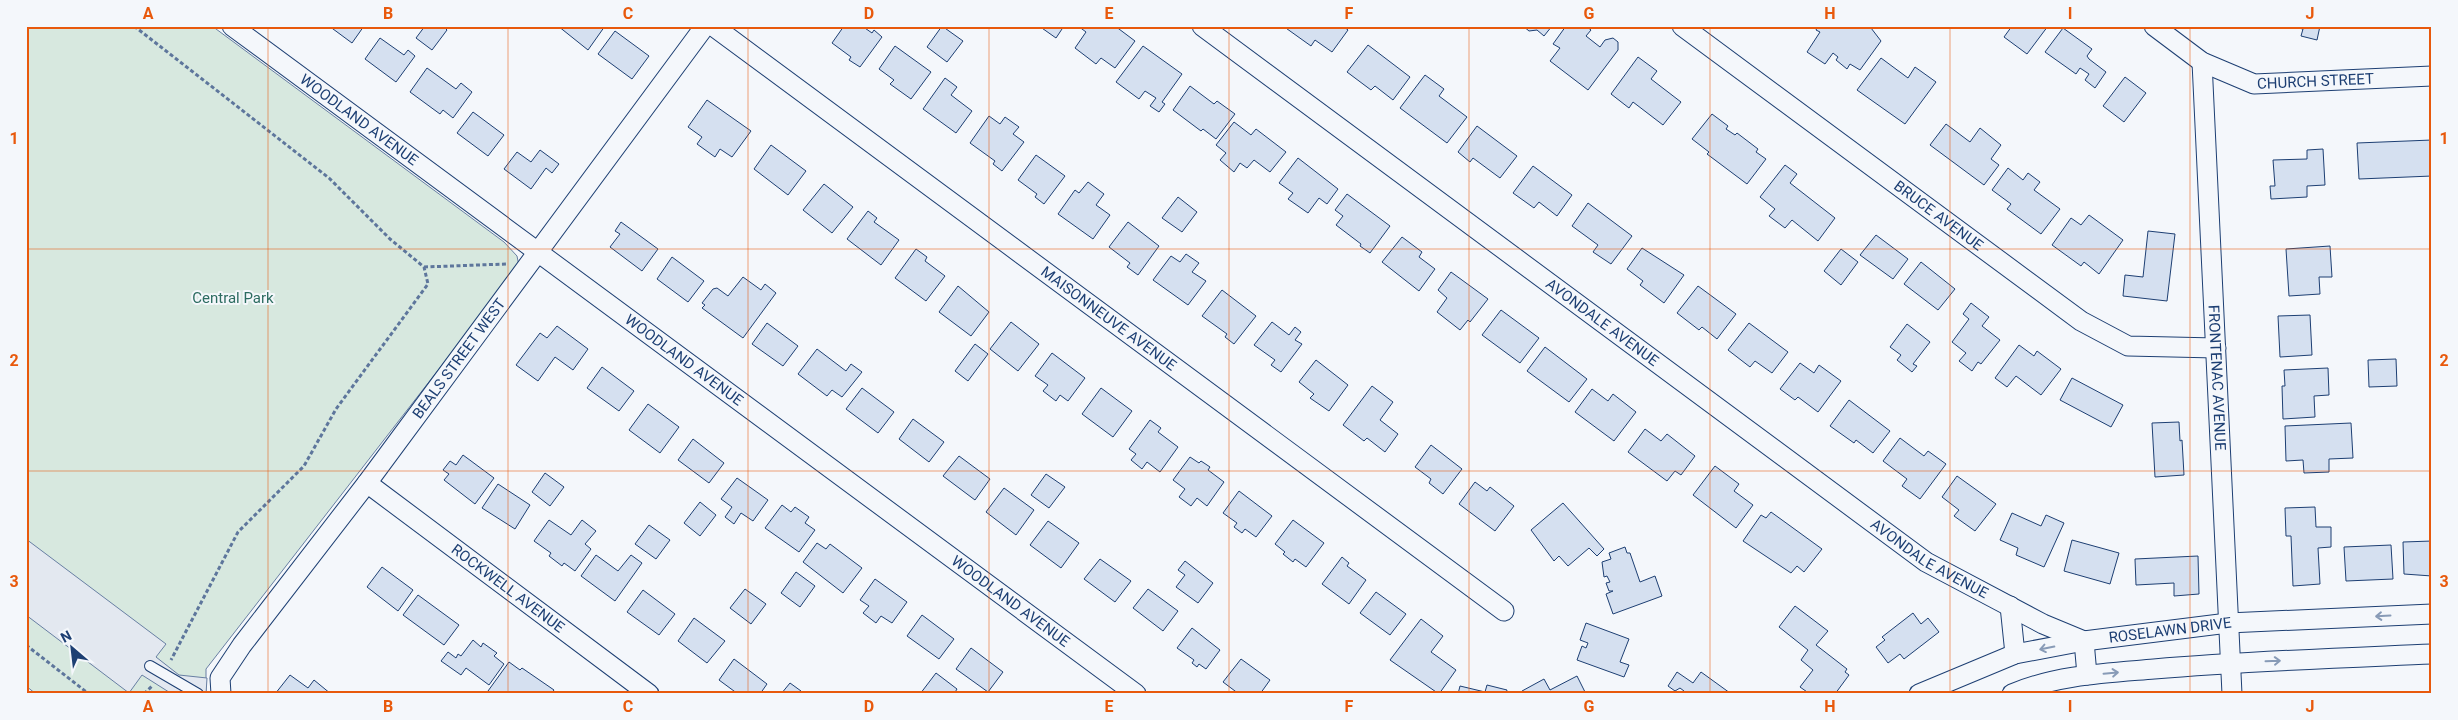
<svg xmlns="http://www.w3.org/2000/svg" width="2458" height="720" font-family="Roboto,sans-serif">
	<style>
		.green { fill: #d7e8df; stroke: #687fa3 }
		.parking { fill: #e3e8f0; stroke: #687fa3 }
		.building { fill: #d5e0f0; stroke: #1d3f73 }
		.lines { fill: none; stroke-linecap: round; stroke-linejoin: round }
		.service-casing { stroke: #1d3f73; stroke-width: 12 }
		.minor-casing { stroke: #1d3f73; stroke-width: 21 }
		.path { stroke: #5e769c; stroke-width: 3; stroke-dasharray: 4 2.5; stroke-linecap: butt }
		.service { stroke: #f4f7fb; stroke-width: 10 }
		.minor { stroke: #f4f7fb; stroke-width: 19 }
		.oneway { stroke: #889bb7 }
		.grid { fill: none; stroke: #e8590c; stroke-width: 1; stroke-opacity: 0.55 }
		.labels { text-anchor: middle; stroke-width: 4; stroke-linejoin: round; paint-order: stroke }
		.street-label { font-size: 15px; fill: #1d3f73; stroke: #f4f7fb }
		.park-label { font-size: 15px; fill: #2c6c60; stroke: #f4f7fb }
		.neatline { fill: none; stroke: #e8590c; stroke-width: 2 }
		.grid-label { font-size: 16px; text-anchor: middle; font-weight: bold; fill: #e8590c }
	</style>
	<rect width="100%" height="100%" fill="#f4f7fb"/>
	<path class="green" d="M26 26H212L504 242 517 256 519 266 206 669V694H36L26 686Z"/>
	<path class="parking" d="M26 539 166 644 156 657 179 675 207 678 206 694H172L142 675 129 693 26 615Z"/>
	<path class="building" d="M329 26H364L352 43Z
		M425 26H443L447 30 432 50 416 38Z
		M558 26H605L588 50Z
		M844 26H862L872 33 874 30 882 37 860 67 849 60 851 57 832 43Z
		M942 26 963 41 947 62 927 47Z
		M1039 26H1064L1056 38Z
		M1078 26H1115L1135 41 1115 68 1101 58 1096 64 1075 48 1086 32Z
		M1283 26H1343L1348 30 1332 52 1315 40 1311 46Z
		M1523 26H1552L1544 36 1537 30 1529 31Z
		M1566 26H1586L1591 30 1586 36 1600 47 1605 40 1613 38 1618 42V50L1588 90 1550 61 1560 48 1553 44Z
		M1818 26 1871 28 1881 41 1860 70 1850 64 1847 69 1836 60 1838 57 1833 53 1825 64 1807 52 1820 32 1816 30Z
		M2012 26H2048L2027 54 2004 37Z
		M2289 26H2320L2317 40 2301 36 2303 29Z
		M2063 28 2092 49 2087 56 2089 59 2106 72 2095 88 2085 80 2089 74 2080 68 2076 74 2045 52Z
		M615 31 649 56 632 79 598 54Z
		M380 38 404 55 408 50 415 56 396 82 365 59Z
		M1368 45 1410 77 1393 100 1375 86 1371 90 1347 72Z
		M895 46 931 72 911 99 890 84 894 80 879 69Z
		M1143 46 1182 74 1162 102 1165 104 1159 112 1150 106 1156 98 1145 91 1139 99 1116 82Z
		M1638 57 1657 71 1651 79 1681 102 1663 125 1633 102 1629 108 1611 94Z
		M1881 58 1908 78 1915 67 1936 82 1905 124 1857 90Z
		M427 68 456 89 461 83 472 92 453 118 443 110 440 114 410 92Z
		M1425 75 1444 89 1439 96 1467 117 1447 143 1400 108Z
		M2125 77 2146 93 2124 122 2103 106Z
		M945 78 957 87 951 95 972 111 956 133 923 109Z
		M1190 86 1214 104 1217 101 1235 114 1216 139 1203 129 1201 131 1173 110Z
		M707 100 751 131 732 157 720 149 715 157 697 144 702 137 688 127Z
		M473 112 504 135 488 156 457 133Z
		M1712 114 1728 126 1726 129 1735 135 1737 133 1758 149 1756 152 1766 159 1747 184 1707 154 1709 152 1692 139Z
		M989 116 1000 124 1005 117 1019 127 1013 134 1024 142 1002 171 993 164 995 161 970 143Z
		M1234 122 1251 135 1256 129 1286 152 1270 172 1254 160 1247 168 1240 163 1234 172 1220 160 1226 153 1216 145Z
		M1946 124 1970 142 1980 128 2001 145 1991 159 1999 165 1984 185 1930 145Z
		M1477 126 1517 156 1500 178 1473 158 1470 162 1458 152Z
		M2432 140V176L2359 179 2357 143Z
		M771 145 806 171 788 195 754 169Z
		M2323 149 2325 185 2307 186V197L2271 199 2270 186H2275L2273 160 2307 159V150Z
		M540 150 559 164 552 173 546 168 531 189 504 169 517 152 531 162Z
		M1036 155 1065 176 1044 204 1035 197 1037 194 1018 180Z
		M1298 158 1338 189 1327 204 1319 198 1308 213 1288 199 1293 193 1279 183Z
		M1785 165 1797 174 1790 183 1835 218 1818 241 1792 220 1785 228 1769 216 1775 209 1760 197Z
		M1533 166 1572 195 1557 216 1539 202 1534 208 1513 193Z
		M2008 168 2023 180 2028 173 2040 182 2034 190 2060 209 2041 234 2007 209 2011 204 1992 190Z
		M1088 182 1104 194 1096 205 1110 215 1093 239 1058 214 1075 190 1079 193Z
		M824 184 853 207 832 233 803 210Z
		M1347 194 1390 226 1370 253 1360 246 1361 244 1336 225 1343 216 1335 210Z
		M1178 197 1197 212 1182 232 1162 218Z
		M1588 203 1632 236 1611 264 1593 252 1598 245 1572 226Z
		M868 211 877 218 874 222 899 240 881 265 847 239Z
		M2089 215 2123 240 2099 274 2084 262 2081 266 2052 245 2071 218 2081 225Z
		M621 222 658 249 642 271 610 247 620 234 615 231Z
		M1128 222 1159 246 1138 275 1127 267 1130 263 1109 247Z
		M2148 231 2175 234 2167 301 2123 296 2125 275 2143 277Z
		M1876 235 1908 259 1893 279 1860 255Z
		M1402 237 1422 252 1419 257 1435 269 1419 291 1382 262Z
		M2330 246 2332 277H2319L2320 294 2289 296 2286 249Z
		M1642 248 1684 275 1664 303 1640 285 1643 281 1627 269Z
		M916 249 927 257 925 261 945 276 926 301 895 278Z
		M1841 249 1858 262 1841 285 1824 271Z
		M1186 254 1199 263 1192 272 1206 281 1188 305 1153 280 1171 256 1180 262Z
		M672 257 704 281 688 302 657 279Z
		M1921 262 1955 289 1938 310 1904 284Z
		M1451 272 1488 299 1470 322 1468 320 1460 330 1437 312 1447 298 1438 290Z
		M743 277 761 290 765 284 776 293 743 338 702 308 705 305 702 303 713 289 717 288 728 296Z
		M958 286 989 312 971 336 939 312Z
		M1698 286 1736 314 1717 339 1702 327 1699 330 1677 313Z
		M1222 290 1256 316 1234 344 1225 337 1227 334 1202 316Z
		M1971 303 1989 317 1982 326 2000 340 1981 364 1978 362 1972 371 1959 361 1966 353 1952 342 1969 319 1963 314Z
		M1501 310 1539 338 1520 363 1482 335Z
		M2310 315 2312 355 2280 357 2278 316Z
		M1011 322 1039 344 1018 371 990 349Z
		M1272 322 1289 335 1295 327 1301 332 1295 340 1302 344 1281 372 1271 365 1275 360 1254 345Z
		M767 323 798 346 783 366 752 344Z
		M1749 323 1788 352 1772 373 1755 361 1750 367 1728 350Z
		M1907 324 1930 342 1913 364 1917 366 1912 372 1897 360 1901 355 1890 347Z
		M557 326 588 349 573 370 555 357 538 381 516 365 540 333 547 338Z
		M975 344 988 354 968 381 955 371Z
		M2019 345 2034 356 2037 351 2061 369 2041 395 2016 376 2007 387 1995 378Z
		M1545 347 1587 379 1569 402 1527 371Z
		M817 349 846 371 851 364 862 372 842 397 832 390 827 396 798 374Z
		M1052 353 1085 378 1068 401 1060 395 1056 401 1043 391 1048 385 1035 376Z
		M2396 359 2397 386 2369 387 2368 360Z
		M1316 360 1348 385 1329 411 1310 398 1314 394 1299 382Z
		M1800 363 1814 373 1819 365 1841 381 1818 412 1798 397 1795 400 1780 389Z
		M602 367 634 391 619 411 587 388Z
		M2328 368 2329 395 2314 396 2315 417 2283 419 2282 386H2285L2284 370Z
		M2072 378 2123 405 2111 427 2060 400Z
		M1372 386 1393 402 1380 420 1398 434 1385 452 1367 438 1364 441 1343 425Z
		M862 388 894 412 878 433 846 409Z
		M1101 388 1132 411 1113 437 1082 414Z
		M1592 389 1608 401 1613 394 1636 412 1614 441 1575 412Z
		M1849 400 1890 431 1873 453 1856 440 1854 443 1830 426Z
		M648 404 679 427 660 453 629 430Z
		M913 419 944 442 929 462 899 439Z
		M1150 420 1161 428 1158 432 1178 447 1160 472 1147 462 1142 469 1131 460 1136 454 1129 449Z
		M2179 422 2180 441 2182 440 2184 475 2155 477 2152 423Z
		M2351 423 2353 458 2329 459V472L2304 473 2303 460 2286 461 2285 426Z
		M1645 429 1661 441 1667 434 1695 456 1681 475 1675 471 1667 481 1628 452Z
		M1900 438 1924 456 1928 451 1946 464 1920 499 1902 486 1907 479 1883 461Z
		M693 439 724 463 709 483 678 460Z
		M1431 445 1462 469 1443 494 1429 483 1431 479 1415 467Z
		M463 455 494 478 475 504 444 480 449 474 443 470 450 461 456 465Z
		M959 456 990 479 975 500 943 476Z
		M1190 457 1199 463 1201 461 1210 467 1208 470 1224 482 1207 506 1197 498 1191 506 1179 497 1185 489 1173 480Z
		M1715 466 1739 484 1734 491 1753 505 1736 528 1693 495Z
		M545 473 564 487 550 506 532 492Z
		M1046 474 1065 487 1049 508 1031 495Z
		M1957 476 1996 504 1975 531 1954 516 1959 510 1942 497Z
		M737 478 768 500 753 521 741 513 734 524 725 517 732 507 721 499Z
		M1475 482 1487 491 1490 487 1514 506 1495 531 1459 504Z
		M498 484 530 505 515 529 482 508Z
		M1004 488 1034 510 1016 535 986 512Z
		M1239 491 1272 516 1256 537 1245 529 1242 533 1234 527 1237 523 1223 513Z
		M700 502 716 515 700 536 684 523Z
		M1563 503 1604 549 1597 556 1589 548 1568 566 1559 556 1554 561 1531 530Z
		M782 505 791 512 795 507 809 517 805 523 815 530 799 552 765 528Z
		M2315 507 2316 527H2331V547L2318 548 2320 584 2293 586 2291 536H2286L2285 508Z
		M1771 512 1822 549 1804 572 1797 566 1791 573 1743 541 1761 515 1766 518Z
		M2012 513 2041 526 2046 515 2064 523 2044 567 2016 555 2018 548 2000 540Z
		M549 520 571 535 582 520 596 531 585 544 591 549 575 571 564 563 562 566 549 556 551 553 534 541Z
		M1293 520 1324 543 1306 567 1295 559 1293 562 1283 554 1285 552 1275 544Z
		M1048 521 1079 543 1061 568 1030 545Z
		M649 525 670 540 656 559 635 544Z
		M2072 540 2119 553 2110 584 2064 571Z
		M2432 541V576L2404 574 2403 542Z
		M817 543 826 549 830 544 862 568 843 593 803 562Z
		M2391 545 2393 579 2346 581 2344 547Z
		M1625 547 1627 553H1630L1640 582 1655 576 1662 596 1613 614 1606 594 1613 591H1609L1606 583 1610 582 1607 576 1604 577 1602 562 1611 559 1609 553Z
		M596 555 618 571 631 555 642 563 615 601 581 576Z
		M2198 556 2199 594 2174 596V583L2136 585 2135 559Z
		M1342 557 1349 563 1347 566 1366 580 1349 604 1322 584Z
		M1100 559 1131 581 1115 602 1084 579Z
		M1185 561 1213 583 1198 603 1176 587 1185 575 1178 570Z
		M382 567 413 590 398 611 367 587Z
		M796 572 815 586 800 607 781 593Z
		M875 579 907 602 892 623 881 616 876 623 863 613 869 606 860 600Z
		M745 589 766 604 751 624 730 608Z
		M1148 589 1178 611 1163 631 1133 608Z
		M643 590 675 614 659 635 627 612Z
		M1376 592 1406 614 1390 635 1360 613Z
		M418 595 459 625 444 645 403 615Z
		M1795 606 1828 631 1816 645 1847 669 1845 672 1849 675 1835 694H1810L1800 687 1813 670 1801 660 1808 650 1779 627Z
		M1913 613 1921 624 1928 618 1939 632 1904 659 1900 654 1888 663 1876 647 1885 640 1882 637Z
		M922 615 954 639 939 659 907 636Z
		M694 618 725 641 707 663 678 641Z
		M1421 619 1443 636 1431 652 1456 670 1439 694 1390 660Z
		M1586 623 1629 639 1620 662 1629 665 1624 677 1577 660 1582 646 1586 648 1588 643 1580 640Z
		M1192 628 1220 650 1206 669 1199 664 1197 667 1192 663 1194 660 1177 648Z
		M473 640 481 647 483 643 497 653 494 656 504 664 489 685 466 668 461 675 441 661 448 652 456 658 458 654 461 656Z
		M971 648 1003 672 988 692 956 669Z
		M734 659 767 684 760 694H738L719 680Z
		M1241 659 1270 680 1260 694H1239L1223 682Z
		M509 662 520 670 522 668 554 690 551 694H492L488 691Z
		M1677 672 1693 683 1701 672 1730 693 1682 694 1684 691 1680 688 1675 691 1668 686Z
		M936 673 957 689 954 694H920Z
		M290 675 308 688 314 680 331 694H275Z
		M1577 676 1586 694H1523L1522 691 1544 679 1550 690Z
		M790 683 801 691 799 694H781Z
		M1487 685 1507 690 1506 694H1458L1460 686 1485 692Z"/>
	<g class="lines">
		<g class="service-casing">
			<path id="service" d="M150 666 198 694"/>
		</g>
		<g class="minor-casing">
			<g id="minor">
				<path id="s1" d="M232 26 1136 694"/>
				<path id="s2" d="M713 26 1504 611"/>
				<path id="s3" d="M1202 26 1926 562 2043 624 2084 641 2087 675"/>
				<path id="s4" d="M1682 26 2081 321 2128 346 2216 348"/>
				<path id="s5" d="M2154 26 2202 62 2254 84 2432 76"/>
				<path id="s6" d="M2202 62 2232 694"/>
				<path id="s7" d="M367 483 649 694"/>
				<path d="M2010 606 2015 654"/>
				<path id="s8" d="M221 694 220 678 242 645 367 483 705 26"/>
				<path id="s9" d="M1919 694 2015 654 2084 641 2228 623 2432 614"/>
				<path d="M2012 694C2056 675 2107 673 2154 669 2246 661 2339 658 2432 654"/>
			</g>
		</g>
		<path class="path" d="M134 26 329 178 390 239 424 267 428 284 336 409 304 466 238 532 171 660
			M424 267 506 264
			M26 645 89 694
			M144 694 152 686"/>
		<use href="#service" class="service"/>
		<use href="#minor" class="minor"/>
	</g>
	<defs><path id="oneway-shaft" d="M-6 0H5M1.5-3L5.5 0L1.5 3" fill="none" stroke-width="1.6" stroke-linecap="round" stroke-linejoin="round" transform="scale(1.25)"/></defs>
	<g class="oneway">
		<use href="#oneway-shaft" transform="translate(2383 616) rotate(177)"/>
		<use href="#oneway-shaft" transform="translate(2047 648) rotate(169)"/>
		<use href="#oneway-shaft" transform="translate(2273 661) rotate(-2)"/>
		<use href="#oneway-shaft" transform="translate(2111 673) rotate(-5)"/>
	</g>
	<path class="grid" d="M268 26V694M508 26V694M748 26V694M989 26V694M1229 26V694M1469 26V694M1710 26V694M1950 26V694M2190 26V694M26 249H2432M26 471H2432"/>
	<g class="labels">
		<g class="street-label">
			<text dy="5" stroke="none"><textPath href="#s5" startOffset="178">CHURCH STREET</textPath></text>
			<text dy="5" stroke="none"><textPath href="#s1" startOffset="158">WOODLAND AVENUE</textPath></text>
			<text dy="5" stroke="none"><textPath href="#s4" startOffset="319">BRUCE AVENUE</textPath></text>
			<text dy="5" stroke="none"><textPath href="#s2" startOffset="492">MAISONNEUVE AVENUE</textPath></text>
			<text dy="5" stroke="none"><textPath href="#s3" startOffset="498">AVONDALE AVENUE</textPath></text>
			<text dy="5" stroke="none"><textPath href="#s8" startOffset="415">BEALS STREET WEST</textPath></text>
			<text dy="5" stroke="none"><textPath href="#s1" startOffset="562">WOODLAND AVENUE</textPath></text>
			<text dy="5" stroke="none"><textPath href="#s6" startOffset="316">FRONTENAC AVENUE</textPath></text>
			<text dy="5" stroke="none"><textPath href="#s3" startOffset="902">AVONDALE AVENUE</textPath></text>
			<text dy="5" stroke="none"><textPath href="#s7" startOffset="176">ROCKWELL AVENUE</textPath></text>
			<text dy="5" stroke="none"><textPath href="#s1" startOffset="968">WOODLAND AVENUE</textPath></text>
			<text dy="5" stroke="none"><textPath href="#s9" startOffset="261">ROSELAWN DRIVE</textPath></text>
		</g>
		<g class="park-label">
			<text x="233" y="303">Central Park</text>
		</g>
	</g>
	<rect width="2458" height="720" fill="none" stroke="#f4f7fb" stroke-width="55"/>
	<g transform="translate(72 648) rotate(332)" stroke="#f4f7fb" stroke-width="4" paint-order="stroke">
	<path d="M0-4L9 19L0 12L-9 19Z" fill="#1d3f73"/>
	<text y="-8" font-size="14" font-weight="bold" text-anchor="middle" fill="#1d3f73">N</text>
	</g>
	<rect x="28" y="28" width="2402" height="664" class="neatline"/>
	<g class="grid-label">
		<text x="148" y="19">A</text>
		<text x="388" y="19">B</text>
		<text x="628" y="19">C</text>
		<text x="869" y="19">D</text>
		<text x="1109" y="19">E</text>
		<text x="1349" y="19">F</text>
		<text x="1589" y="19">G</text>
		<text x="1830" y="19">H</text>
		<text x="2070" y="19">I</text>
		<text x="2310" y="19">J</text>
		<text x="14" y="144">1</text>
		<text x="2444" y="144">1</text>
		<text x="14" y="366">2</text>
		<text x="2444" y="366">2</text>
		<text x="14" y="587">3</text>
		<text x="2444" y="587">3</text>
		<text x="148" y="712">A</text>
		<text x="388" y="712">B</text>
		<text x="628" y="712">C</text>
		<text x="869" y="712">D</text>
		<text x="1109" y="712">E</text>
		<text x="1349" y="712">F</text>
		<text x="1589" y="712">G</text>
		<text x="1830" y="712">H</text>
		<text x="2070" y="712">I</text>
		<text x="2310" y="712">J</text>
	</g>
</svg>
